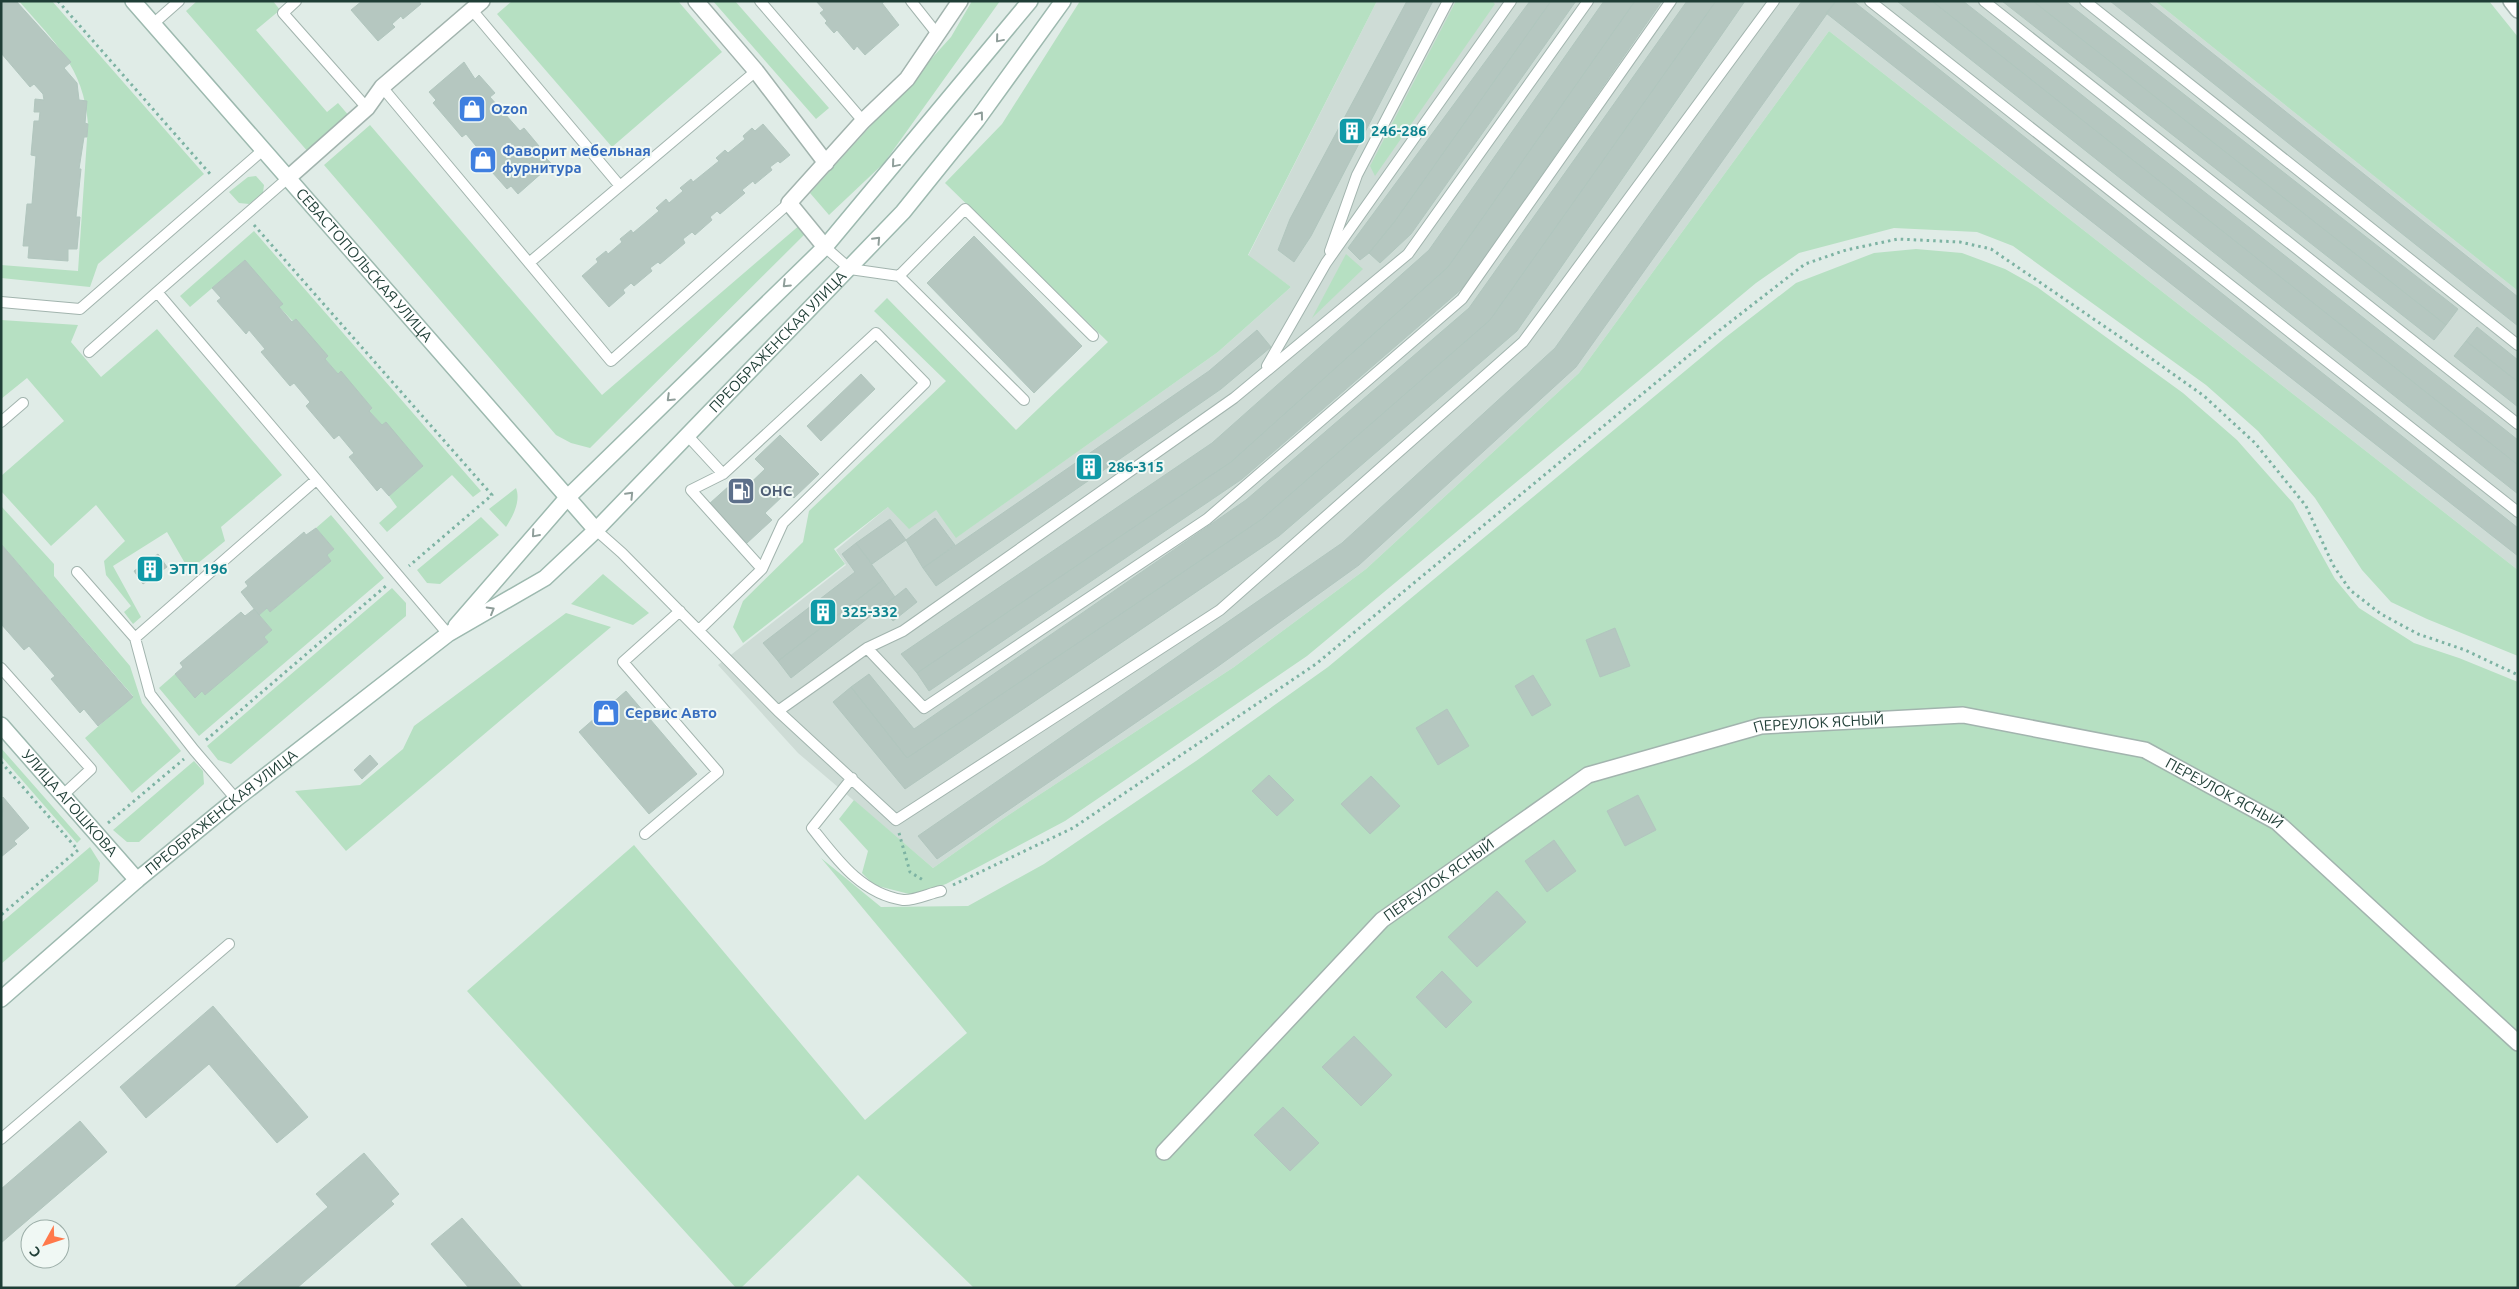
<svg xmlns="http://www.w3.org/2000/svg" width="2519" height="1289" font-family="Ubuntu,sans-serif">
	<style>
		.built { fill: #cedcd6 }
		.green { fill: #b6e0c2 }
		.building { fill: #b5c7c0; stroke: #b1c6be }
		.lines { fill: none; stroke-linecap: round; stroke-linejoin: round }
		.lane-casing { stroke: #a2b4ae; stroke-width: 12 }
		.street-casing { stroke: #a2b4ae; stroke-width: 18 }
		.secondary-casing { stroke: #9db9af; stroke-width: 18 }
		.path { stroke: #7db3a3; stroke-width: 3; stroke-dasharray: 2.5 4; stroke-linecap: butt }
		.lane { stroke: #fff; stroke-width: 10 }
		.street { stroke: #fff; stroke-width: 15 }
		.secondary { stroke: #fff; stroke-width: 15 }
		.oneway { stroke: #8f9e9a }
		.labels { text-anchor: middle; stroke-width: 4; stroke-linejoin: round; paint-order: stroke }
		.shop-label { font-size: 15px; font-weight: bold; fill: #366cbe; stroke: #f0f8f4; text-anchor: start }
		.culture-label { font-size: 15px; font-weight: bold; fill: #0d838f; stroke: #f0f8f4; text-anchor: start }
		.street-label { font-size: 15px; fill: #1f3e36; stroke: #f0f8f4 }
		.service-label { font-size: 15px; font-weight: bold; fill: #4e5e75; stroke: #f0f8f4; text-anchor: start }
	</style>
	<rect width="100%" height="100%" fill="#e0ece7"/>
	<path class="built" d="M1377 1H2155L2518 291V570L1829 31 1579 373 1366 569 1234 667 1004 818 933 868 798 753 718 665 846 565 836 550 888 507 936 510 957 537 1218 352 1291 287 1248 256Z"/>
	<path class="green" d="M19 1H52L204 174 98 264 90 287 1 278V265L78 271 88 124C84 67 54 42 19 1Z
		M197 1H273L280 10 256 30 327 112 338 103 350 117 309 153 186 11Z
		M512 1H678L722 52 612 147 497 14Z
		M713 1H735L829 108 816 119Z
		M972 1H1000L884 163 829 215 810 193 951 37Z
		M1080 1H1377L1248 255 1291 287 1218 352 956 538 936 510 909 529 888 507 834 549 845 564 743 643 733 627 743 601 803 542 809 511 946 381 874 311 887 298 1016 430 1108 342 945 183 1002 124Z
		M1456 1H1492L1495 4 1375 176 1370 166Z
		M2155 1H2489L2518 37V291Z
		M1829 31 2518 570V656L2427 619 2391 602 2362 570 2315 498 2258 431 2206 385 2013 246 1977 232 1894 228 1799 253 1756 283 1307 656 1065 821 946 884 913 895 874 885 862 873 868 851 839 819 854 800 933 868 1004 818 1234 667 1366 569 1579 373Z
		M370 125 602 395 801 224 807 232 590 448 571 443 556 435 324 165Z
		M256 176 264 185 263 193 249 204 239 203 229 192 248 177Z
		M254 231 481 491 473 497 452 475 387 532 379 523 397 507 389 496 423 466 386 423 382 425 369 411 372 408 341 372 338 374 325 359 327 356 279 307 245 260 190 307 180 296Z
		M1916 249 1962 253 2005 269 2037 287 2183 393 2237 440 2293 503 2335 579 2359 608 2414 643 2459 658 2518 682V1288H974L858 1175 741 1288H736L467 991 634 845 865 1120 967 1033 821 858 881 907 968 906 1044 864 1196 761 1328 667 1726 337 1796 283 1874 253Z
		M1346 254 1363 269 1312 318Z
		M1 320 78 325 71 342 101 377 157 329 282 475 221 527 225 541 197 564 186 565 167 532 113 566 141 617 133 624 124 612 131 606 106 575 104 561 125 541 96 505 51 546 1 491V476L64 421 27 378 1 399Z
		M516 488C521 501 513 516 506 527L489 509Z
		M1 506 54 564V576L130 666 142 703 181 751 132 793 85 738 133 696 1 544Z
		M331 515 384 578 199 736 159 688 175 674 195 697 202 691 205 694 268 642 264 637 272 630 259 615 267 608 270 612 331 561 327 555 334 549 316 528Z
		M481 517 499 535 440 584 427 583 417 570Z
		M603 574 649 613 633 625 571 604Z
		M392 588 406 603V616L231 764 218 760 207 746Z
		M566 613 611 627 346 851 295 791 360 785 403 749 414 726Z
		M1 748 81 839 77 843 1 756Z
		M194 761 203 771 204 784 139 842H127L113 830Z
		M90 847 100 863 98 881 1 964V923Z"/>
	<path class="building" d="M1 1H16L71 62 64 68 77 83 79 100 87 101 85 123 88 124 87 137H84L79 169H81L76 217H80L77 249H68V261L28 258 29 246H23L27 204H32L36 156 31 155 34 121H39L40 112H34L35 99 44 100 43 94 34 84 30 87 1 53Z
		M362 1H419L421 4 403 19 401 16 392 24 395 27 378 41 351 10Z
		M816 1H885L882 3 899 25 865 55 857 46 854 50 837 30 834 33 825 23 827 21 820 13 824 10Z
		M1407 1H1433L1311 236 1294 262 1278 250 1290 219Z
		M1530 1H1551L1395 221 1369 253 1360 260 1348 248Z
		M1551 1H1576L1411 234 1380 263 1369 253 1395 221Z
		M1604 1H1635L1448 267 1231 462 917 673 901 654 1212 443 1429 250Z
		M1635 1H1662L1464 287 1242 479 929 691 917 673 1231 462 1448 267Z
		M1687 1H1716L1490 320 1262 519 907 758 851 687 869 674 914 729 1246 500 1469 308Z
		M1716 1H1745L1517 331 1279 536 905 789 833 702 851 687 907 758 1262 519 1490 320Z
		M1802 1H1836L1576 367 1359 565 1217 667 937 859 918 836 1342 543 1555 348Z
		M1836 1H1853L2518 528V556L1826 13Z
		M1897 1H1932L2518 465V494Z
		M1932 1H1963L2518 440V465Z
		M2002 1H2033L2446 325 2434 340Z
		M2033 1H2065L2458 309 2446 325Z
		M2110 1H2147L2518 297V326Z
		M464 62 475 79 479 75 495 93 490 97 520 131 524 128 539 146 536 149 552 164 518 194 511 186 507 189 477 155 481 152 466 134 462 137 433 103 436 100 429 92Z
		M763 124 790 155 780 163 778 161 770 167 772 170 755 184 753 181 742 190 745 193 720 214 717 211 710 217 712 220 695 235 692 232 683 239 685 243 660 264 658 262 650 268 652 271 634 286 631 283 623 290 625 293 609 307 582 276 598 262 596 259 606 251 608 254 622 242 620 239 631 230 633 233 659 211 656 208 666 199 669 203 683 191 680 188 691 179 693 182 719 161 716 158 725 150 728 153 745 139 743 136 752 128 755 131Z
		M974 236 1082 346 1034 393 927 283Z
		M245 260 283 304 279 307 292 322 296 319 328 356 325 359 338 374 341 371 372 408 369 411 382 425 386 422 423 466 389 496 381 487 377 491 349 457 354 453 339 435 334 439 306 406 310 402 294 383 290 386 261 352 265 349 249 330 246 334 217 301 221 298 212 288Z
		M2477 327 2518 360V382L2466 341Z
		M1257 330 1271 347 1221 389 936 586 923 568 1209 371Z
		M2466 341 2518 382V407L2454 356Z
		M861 374 875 389 821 441 807 426Z
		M780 435 819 474 794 498 787 492 765 513 772 520 747 543 709 504 729 486 738 495 765 469 755 459Z
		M935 518 955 545 923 568 906 540Z
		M890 519 906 540 872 564 856 543Z
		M316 528 334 549 327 555 331 561 270 612 267 608 259 615 241 592 248 586 245 582 304 532 306 535Z
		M856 543 883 580 778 661 763 643 855 572 842 554Z
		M1 544 133 697 98 726 84 709 80 713 51 679 55 676 29 646 24 650 1 624Z
		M158 554 167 567 143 584 134 571Z
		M883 580 895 597 791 678 778 661Z
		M906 588 917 602 893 621 882 607Z
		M254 609 272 630 264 637 268 642 205 695 202 691 195 698 175 674 183 667 180 663 241 612 245 616Z
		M1615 628 1630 666 1600 677 1586 640Z
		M1533 675 1551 705 1532 716 1515 686Z
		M626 691 697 774 649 814 579 732Z
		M1447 709 1469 746 1438 765 1416 728Z
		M370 755 378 764 362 779 354 770Z
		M1269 775 1294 800 1277 816 1252 791Z
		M1371 776 1400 806 1370 834 1341 804Z
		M1638 795 1656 830 1625 846 1607 811Z
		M3 797 29 828 14 841 17 844 1 857Z
		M1554 840 1576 871 1547 892 1525 861Z
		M1497 891 1526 922 1477 967 1448 937Z
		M1442 971 1472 1002 1446 1028 1416 997Z
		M213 1006 308 1117 277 1143 209 1064 146 1118 120 1087Z
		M1354 1036 1392 1075 1361 1106 1322 1067Z
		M1283 1107 1319 1143 1290 1171 1254 1135Z
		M80 1121 107 1152 1 1243V1189Z
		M364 1153 399 1194 391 1201 394 1204 297 1288H234L328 1207 316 1194Z
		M462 1218 523 1288H469L431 1244Z"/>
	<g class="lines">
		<g class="lane-casing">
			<path id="lane" d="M296 1 283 13 367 108
				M760 1 863 121
				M911 1 938 35
				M1870 1 2518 512
				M1984 1 2518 424
				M2085 1 2518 345
				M472 10 620 186 756 71
				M153 24 179 1
				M382 87 611 361 789 203
				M288 178 157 292 448 634
				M825 247 850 269 899 276
				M1330 251 1357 175 1448 1
				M529 263 620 186
				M1 302 80 309 263 150
				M89 352 157 292
				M1267 366 1326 263 1511 1
				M1024 400 899 276 965 209 1093 336
				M1 422 23 403
				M687 435 723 474
				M596 530 622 553 778 711 896 820 1220 610 1523 342 1774 1
				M77 572 135 638 150 694 194 750 236 799
				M699 630 762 569 691 490 723 474 876 333 925 383 783 523 762 569
				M135 638 316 480
				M867 648 903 631 1234 398 1408 254 1588 1
				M1 668 91 769 63 795
				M778 711 867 648 924 708 1207 519 1462 299 1671 1
				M852 778 812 828C836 858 861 894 903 900 914 901 930 893 941 891
				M645 834 718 772 623 662 680 611
				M1 1139 229 944"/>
		</g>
		<g class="street-casing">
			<g id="street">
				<path d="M696 1 756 71 826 163"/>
				<path d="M2511 1 2518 10"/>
				<path d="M288 178 367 108 382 87 482 1"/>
				<path d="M825 247 789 203 863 121 907 79 960 1"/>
				<path id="s1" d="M1164 1152 1382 920 1588 775 1761 726 1963 715 2145 750 2277 822 2518 1043"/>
			</g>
		</g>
		<g class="secondary-casing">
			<g id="secondary">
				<path id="s2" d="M133 1 596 530"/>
				<path d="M456 626 567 498 825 247 1030 1"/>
				<path id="s3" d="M1 725 137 880"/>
				<path id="s4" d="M1 999 137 880 236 799 448 634 545 578 596 530 903 212 977 120 1063 1"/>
			</g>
		</g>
		<path class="path" d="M58 1 211 175
			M254 225 492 495 409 566
			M206 740 387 585
			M1 762 78 850 1 915
			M108 823 184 759
			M899 833 910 872 923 880
			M953 885 1073 828 1316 664 1716 333 1805 264 1846 250 1898 239 1960 242 1991 249 2145 354 2204 396 2255 443 2306 506 2333 565 2350 590 2381 614 2418 634 2465 650 2518 675"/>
		<use href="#lane" class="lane"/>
		<use href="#street" class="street"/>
		<use href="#secondary" class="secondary"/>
	</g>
	<defs><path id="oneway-chevron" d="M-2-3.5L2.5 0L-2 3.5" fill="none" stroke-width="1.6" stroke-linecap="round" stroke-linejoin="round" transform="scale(1.25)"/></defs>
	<g class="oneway">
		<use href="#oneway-chevron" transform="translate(999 39) rotate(130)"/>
		<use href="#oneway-chevron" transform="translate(980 115) rotate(-53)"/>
		<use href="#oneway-chevron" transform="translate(895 164) rotate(130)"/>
		<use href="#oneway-chevron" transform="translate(877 240) rotate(-47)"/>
		<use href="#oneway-chevron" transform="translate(786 284) rotate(136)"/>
		<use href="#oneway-chevron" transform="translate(670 398) rotate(136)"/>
		<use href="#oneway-chevron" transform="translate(630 495) rotate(-46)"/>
		<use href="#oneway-chevron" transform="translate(535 534) rotate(131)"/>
		<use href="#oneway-chevron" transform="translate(491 610) rotate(-30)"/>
	</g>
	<defs>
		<g id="shop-square" transform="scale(1.4375)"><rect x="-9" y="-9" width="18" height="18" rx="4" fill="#3f7fe0" stroke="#f0f8f4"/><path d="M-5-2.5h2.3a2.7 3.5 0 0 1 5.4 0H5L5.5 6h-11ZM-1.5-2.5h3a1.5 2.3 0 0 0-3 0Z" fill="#fff"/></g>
		<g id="building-square" transform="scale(1.4375)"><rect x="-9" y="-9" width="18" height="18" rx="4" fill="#0f9aa8" stroke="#f0f8f4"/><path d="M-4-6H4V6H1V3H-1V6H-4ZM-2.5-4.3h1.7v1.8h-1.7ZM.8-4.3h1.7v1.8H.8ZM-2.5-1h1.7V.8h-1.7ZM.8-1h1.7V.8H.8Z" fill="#fff"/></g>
		<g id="fuel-square" transform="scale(1.4375)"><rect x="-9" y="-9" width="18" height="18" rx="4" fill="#5c6f8a" stroke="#f0f8f4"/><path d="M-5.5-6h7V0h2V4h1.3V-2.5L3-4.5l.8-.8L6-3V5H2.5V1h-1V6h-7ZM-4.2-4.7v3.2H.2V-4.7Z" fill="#fff"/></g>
	</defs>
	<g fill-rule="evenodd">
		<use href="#shop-square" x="472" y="109"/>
		<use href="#building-square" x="1352" y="131"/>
		<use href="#shop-square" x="483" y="160"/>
		<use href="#building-square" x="1089" y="467"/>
		<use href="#fuel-square" x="741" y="491"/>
		<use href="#building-square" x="150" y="569"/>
		<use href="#building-square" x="823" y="612"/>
		<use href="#shop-square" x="606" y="713"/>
	</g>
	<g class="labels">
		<g class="shop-label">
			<text x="491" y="114">Ozon</text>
			<text x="502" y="156">Фаворит мебельная<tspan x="502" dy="17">фурнитура</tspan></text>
			<text x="625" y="718">Сервис Авто</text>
		</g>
		<g class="culture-label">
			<text x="1371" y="136">246-286</text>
			<text x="1108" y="472">286-315</text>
			<text x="169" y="574">ЭТП 196</text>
			<text x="842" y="617">325-332</text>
		</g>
		<g class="street-label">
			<text dy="5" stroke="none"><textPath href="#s2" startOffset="351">СЕВАСТОПОЛЬСКАЯ УЛИЦА</textPath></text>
			<text dy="5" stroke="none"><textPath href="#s4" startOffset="1021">ПРЕОБРАЖЕНСКАЯ УЛИЦА</textPath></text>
			<text dy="5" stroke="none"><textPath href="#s1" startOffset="808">ПЕРЕУЛОК ЯСНЫЙ</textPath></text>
			<text dy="5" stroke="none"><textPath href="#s1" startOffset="1228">ПЕРЕУЛОК ЯСНЫЙ</textPath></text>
			<text dy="5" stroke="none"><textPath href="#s3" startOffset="104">УЛИЦА АГОШКОВА</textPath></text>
			<text dy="5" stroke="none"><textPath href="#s4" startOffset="289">ПРЕОБРАЖЕНСКАЯ УЛИЦА</textPath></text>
			<text dy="5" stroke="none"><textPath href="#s1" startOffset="388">ПЕРЕУЛОК ЯСНЫЙ</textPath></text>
		</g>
		<g class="service-label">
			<text x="760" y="496">ОНС</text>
		</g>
	</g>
	<rect width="2519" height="1289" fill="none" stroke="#1f3e36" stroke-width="5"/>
	<g transform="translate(45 1244) rotate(230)"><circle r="24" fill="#f0f8f4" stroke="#9caea8"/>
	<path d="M0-4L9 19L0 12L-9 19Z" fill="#ff794b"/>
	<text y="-8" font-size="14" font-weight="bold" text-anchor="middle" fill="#1f3e36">С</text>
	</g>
</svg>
